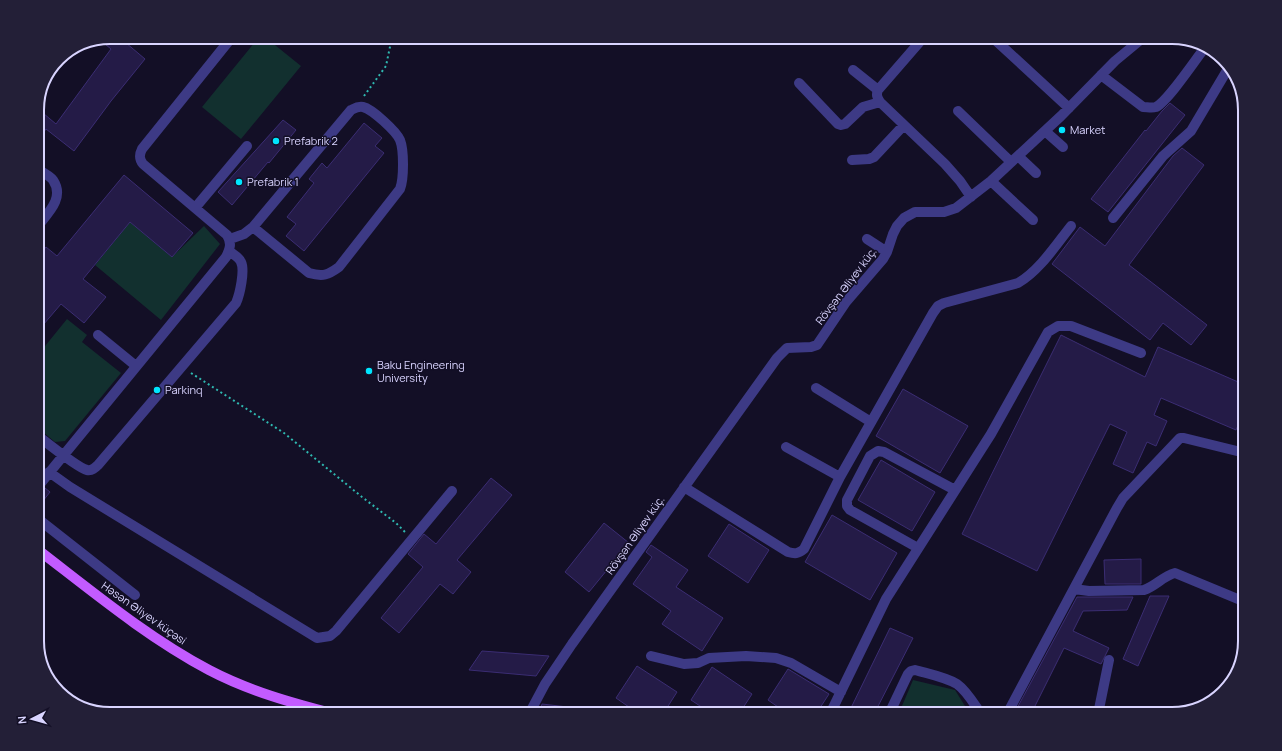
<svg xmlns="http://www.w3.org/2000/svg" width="1282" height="751" font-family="Manrope,sans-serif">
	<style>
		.green { fill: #12302f }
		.building { fill: #241b47; stroke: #3b2d73 }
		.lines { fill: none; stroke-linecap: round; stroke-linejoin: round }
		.path { stroke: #2fb8b0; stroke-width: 2; stroke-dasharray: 2 3; stroke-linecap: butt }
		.minor { stroke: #3d3a85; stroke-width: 10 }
		.major { stroke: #c25bff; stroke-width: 10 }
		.poi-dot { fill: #00e5ff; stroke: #130f26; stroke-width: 1.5 }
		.labels { text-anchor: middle; stroke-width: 3; stroke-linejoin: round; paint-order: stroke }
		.poi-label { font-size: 11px; fill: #d9d4ff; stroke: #130f26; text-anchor: start }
		.street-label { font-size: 11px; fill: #d9d4ff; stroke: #130f26 }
		.rim { fill: none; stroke: #d9d4ff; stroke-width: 2 }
	</style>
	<rect width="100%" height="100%" fill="#130f26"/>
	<path class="green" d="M259 37H265L301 66 241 139 202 107Z
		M130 222 172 257 204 226 220 244 161 320 95 265Z
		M67 319 87 335 82 342 121 373 65 441 55 442 37 427V385L39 382 37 380V356Z
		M913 680 955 690 970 714 899 713Z"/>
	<path class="building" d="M110 37H119L145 59 111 101 74 151 46 129 37 141V108L56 124 111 49 99 39Z
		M1170 103 1185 115 1108 212 1091 199 1145 130 1146 131 1162 111Z
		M283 120 296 130 269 163 268 162 232 205 218 192Z
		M364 123 382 138 375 146 384 153 304 251 286 236 296 224 287 217 314 183 309 179 322 163 327 168Z
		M1182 148 1204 165 1129 265 1207 325 1191 345 1163 323 1150 340 1052 264 1080 227 1105 246 1173 156Z
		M124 175 193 233 172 257 130 222 83 279 106 297 84 323 61 304 37 332V259L46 247 57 256Z
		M1061 335 1145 377 1158 347 1245 385V409L1236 430 1161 398 1154 415 1167 421 1156 446 1147 442 1133 473 1113 464 1127 432 1110 424 1037 571 962 534Z
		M903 389 968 426 940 473 876 436Z
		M881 460 935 492 912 531 858 500Z
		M491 478 512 495 457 560 471 572 453 594 440 584 399 633 381 618 423 567 408 554 424 534 436 544Z
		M45 488 50 492 43 501 37 496V490H42Z
		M832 515 897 553 870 600 805 562Z
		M604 523 629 543 589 592 565 572Z
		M729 524 769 550 748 583 708 556Z
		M651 545 688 570 676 587 723 618 702 651 662 624 671 611 633 584 652 557 646 552Z
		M1141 559V584H1105L1104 560Z
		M1150 596H1169L1138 666 1123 659Z
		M1077 597H1133L1127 610 1083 611 1073 631 1109 648 1101 664 1064 648 1031 714H1026L1016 710Z
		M890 628 913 638 874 714H848Z
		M482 651 549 656 536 676 469 670Z
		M637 666 677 692 663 714H639L616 698Z
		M712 667 752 694 739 714H712L691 700Z
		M788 669 829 694 816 714H788L768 700Z
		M542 704 576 708V714H539Z"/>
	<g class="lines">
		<path class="path" d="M364 96 386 66 392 37
			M191 373 284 433 362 497 396 523 405 532"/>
		<path class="minor" d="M924 37 878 90C876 95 877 97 880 102L945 164 960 181 971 197
			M992 37 1069 108
			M853 70 878 90
			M1101 75 1143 107C1147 107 1152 108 1156 107 1168 101 1196 59 1206 46
			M799 83 838 124 841 125 845 124 863 107 880 102
			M958 111 1011 162
			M1045 131 1063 147
			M1018 156 1036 173
			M852 160 869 159 874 157 904 125
			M37 169C42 172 49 175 53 180 65 198 48 213 37 227
			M991 181 1033 220
			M195 208 247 146
			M1113 218 1163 156 1191 131 1229 67
			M230 239 244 234 253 227 351 110C355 108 358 106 363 107 372 109 396 131 400 140 404 150 404 179 400 189L339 267C328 275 323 277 309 273L253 227
			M867 239 887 252
			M98 335 136 366
			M816 388 871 422
			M37 435C46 442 78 468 87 470 92 471 95 468 98 465L236 303C240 294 245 270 241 262 239 257 233 254 229 251
			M786 447 840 477
			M49 472 70 487 317 638 330 636 336 631 452 491
			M40 484 226 257C230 249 232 243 227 235L143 164C139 159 139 155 142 149L232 37
			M684 487 788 552C795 554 798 554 804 549L840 477 933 313 938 306 944 303 1018 283C1039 271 1056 245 1071 226
			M37 518 135 595
			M918 548 850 510 847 506V500L870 456 878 451 884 452 955 490
			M1074 589 1089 591 1144 590C1156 586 1163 576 1175 573L1245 602
			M651 656 684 664 698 663 709 658 746 656 776 658 791 663 841 692
			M529 714 545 684 572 644 777 358 787 348 811 347 817 345 846 302 883 259 887 252 893 234 897 226 904 218 915 212H944L956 208 991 181 1061 116 1115 61 1144 37
			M830 714 886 599 991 434 1048 332 1058 326H1071L1141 353
			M889 714 908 674 911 671 915 670C929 674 945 677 957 684 967 691 974 704 981 714
			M1007 714 1117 508 1123 498 1180 438H1184L1245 453
			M1098 714 1109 660"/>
		<path class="major" d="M37 549C93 592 147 637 209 670 249 691 292 703 335 714"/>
	</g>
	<g class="poi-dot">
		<circle cx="1062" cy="130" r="4"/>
		<circle cx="276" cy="141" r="4"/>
		<circle cx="239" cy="182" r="4"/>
		<circle cx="369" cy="371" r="4"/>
		<circle cx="157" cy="390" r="4"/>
	</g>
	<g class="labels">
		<g class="poi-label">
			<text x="1070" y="134">Market</text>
			<text x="284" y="145">Prefabrik 2</text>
			<text x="247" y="186">Prefabrik 1</text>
			<text x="377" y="369">Baku Engineering<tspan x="377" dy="13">University</tspan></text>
			<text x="165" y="394">Parkinq</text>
		</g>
		<g class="street-label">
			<text transform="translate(846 286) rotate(-53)" y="4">Rövşən Əliyev küç.</text>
			<text transform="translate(635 535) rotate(-55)" y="4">Rövşən Əliyev küç.</text>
			<text transform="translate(144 613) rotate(35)" y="4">Həsən Əliyev küçəsi</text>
		</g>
	</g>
	<path d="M0 0H1282V751H0ZM110 44H1172A66 66 0 0 1 1238 110V641A66 66 0 0 1 1172 707H110A66 66 0 0 1 44 641V110A66 66 0 0 1 110 44Z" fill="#231f37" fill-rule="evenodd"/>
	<path class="rim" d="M110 44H1172A66 66 0 0 1 1238 110V641A66 66 0 0 1 1172 707H110A66 66 0 0 1 44 641V110A66 66 0 0 1 110 44Z"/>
	<g transform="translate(32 719) rotate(264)" stroke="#130f26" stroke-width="3" paint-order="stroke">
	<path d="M0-3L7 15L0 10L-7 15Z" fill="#d9d4ff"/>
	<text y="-6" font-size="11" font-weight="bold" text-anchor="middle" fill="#d9d4ff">N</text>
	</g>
</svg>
